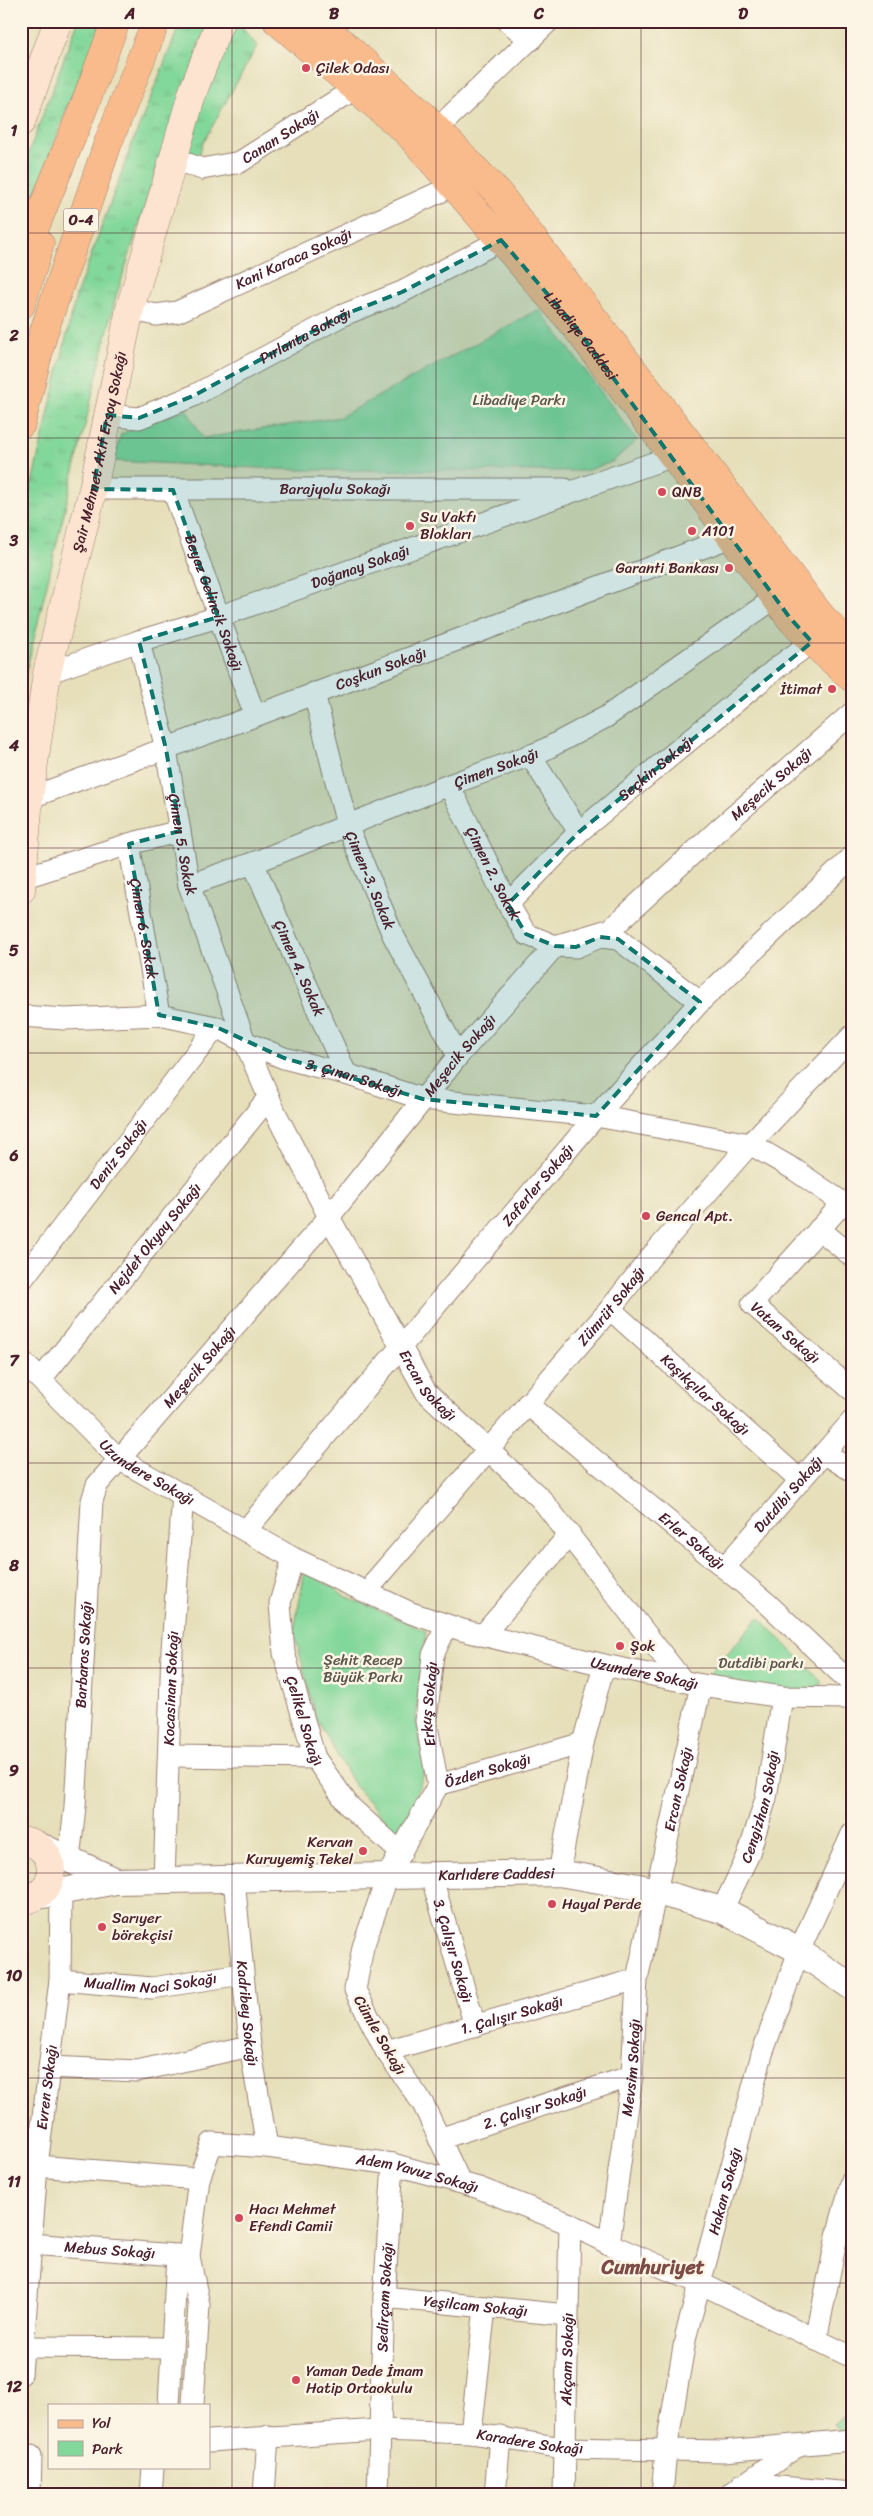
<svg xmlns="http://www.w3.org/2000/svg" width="873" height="2516" font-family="Sriracha,sans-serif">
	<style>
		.grass { fill: url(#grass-tufts); stroke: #667b62 }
		.park { fill: #82d79a; stroke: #667b62 }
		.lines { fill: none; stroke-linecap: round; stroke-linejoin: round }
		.minor-casing { stroke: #987f72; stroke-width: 23 }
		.tertiary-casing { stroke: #987f72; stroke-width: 28 }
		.secondary-casing { stroke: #987f72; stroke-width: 29 }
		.primary-casing { stroke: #987f72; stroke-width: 29 }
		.trunk-casing { stroke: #987f72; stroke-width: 29 }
		.minor { stroke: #fff; stroke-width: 21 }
		.tertiary { stroke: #fff; stroke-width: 26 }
		.secondary { stroke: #fde4d1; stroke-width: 28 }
		.primary { stroke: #fabb8c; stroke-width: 28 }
		.trunk { stroke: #fabb8c; stroke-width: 28 }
		.marked { fill: #0f766e; fill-opacity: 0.2; stroke: #0f766e; stroke-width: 4; stroke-dasharray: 10 6; stroke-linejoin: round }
		.grid { fill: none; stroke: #4a1f2b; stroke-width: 1; stroke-opacity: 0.55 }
		.poi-dot { fill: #d1495b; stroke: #fcf5e5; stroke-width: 2 }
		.labels { text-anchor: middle; stroke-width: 5; stroke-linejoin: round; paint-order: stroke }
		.shield { fill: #fcf5e5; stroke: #7f5f63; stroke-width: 1 }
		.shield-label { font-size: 14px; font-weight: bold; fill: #4a1f2b }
		.poi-label { font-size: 15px; fill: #4a1f2b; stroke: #fcf5e5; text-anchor: start }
		.street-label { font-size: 15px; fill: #4a1f2b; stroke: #fcf5e5 }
		.park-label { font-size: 15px; fill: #5b564c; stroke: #fcf5e5 }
		.district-label { font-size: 20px; font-weight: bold; fill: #7c4b47; stroke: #fcf5e5 }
		.neatline { fill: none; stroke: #4a1f2b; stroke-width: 2 }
		.grid-label { font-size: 16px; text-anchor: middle; font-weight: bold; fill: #4a1f2b }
	</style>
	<defs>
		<pattern id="grass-tufts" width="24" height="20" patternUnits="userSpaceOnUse" patternTransform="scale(1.25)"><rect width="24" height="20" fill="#82d79a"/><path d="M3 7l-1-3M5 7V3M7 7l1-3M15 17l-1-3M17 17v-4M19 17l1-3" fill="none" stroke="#72b885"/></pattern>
	</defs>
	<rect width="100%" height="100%" fill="#fcf5e5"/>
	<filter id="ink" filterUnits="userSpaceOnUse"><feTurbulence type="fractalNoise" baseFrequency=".02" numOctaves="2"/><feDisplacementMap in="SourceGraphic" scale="10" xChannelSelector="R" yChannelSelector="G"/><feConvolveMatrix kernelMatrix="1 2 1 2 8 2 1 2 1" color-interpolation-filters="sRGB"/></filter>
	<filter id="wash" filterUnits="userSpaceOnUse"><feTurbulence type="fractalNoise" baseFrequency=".0096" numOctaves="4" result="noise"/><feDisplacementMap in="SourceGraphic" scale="20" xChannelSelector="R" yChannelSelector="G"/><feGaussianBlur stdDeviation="1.12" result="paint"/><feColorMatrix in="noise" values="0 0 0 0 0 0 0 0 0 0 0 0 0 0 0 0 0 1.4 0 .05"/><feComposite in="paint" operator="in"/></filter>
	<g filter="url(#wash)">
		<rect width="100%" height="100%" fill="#e6dfba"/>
		<path class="grass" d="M78 21H103L66 110 21 237V173Z
			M181 21H210L162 153 115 300 26 672 21 707V529L76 296 132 144Z
			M238 23 257 46 203 143 196 164 187 151 203 98Z"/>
		<path class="park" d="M539 309 637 440 612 462 585 471 299 470 114 461 121 434 186 409 203 438 340 417Z
			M305 1570 346 1596 426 1631 416 1716 425 1771 400 1837 354 1785 315 1716 294 1631Z
			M759 1617 821 1681 822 1697 704 1680Z
			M852 2410V2430L841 2432 834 2424Z"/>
	</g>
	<g filter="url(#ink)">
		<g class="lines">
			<g class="minor-casing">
				<g id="minor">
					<path d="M507 21 531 40"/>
					<path d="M437 129 549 21"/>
					<path id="s1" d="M175 153 185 163 202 169 240 162 356 88"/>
					<path id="s2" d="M130 309 156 315 177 312 453 186"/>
					<path id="s3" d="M107 415 139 418 193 396 343 315 402 292 501 240"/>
					<path id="s4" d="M93 489H565"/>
					<path id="s5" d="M173 490 255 716"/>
					<path id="s6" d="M139 641 166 749 189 885 245 1042 275 1112 329 1217 426 1392 541 1499 682 1680"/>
					<path id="s7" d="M47 673 139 641 218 617 673 456"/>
					<path id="s8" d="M314 693 347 825 393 935 458 1056"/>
					<path d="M530 755 579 832"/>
					<path id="s9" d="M449 785 508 904 526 934 555 946 576 947 600 937 618 939 700 1002"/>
					<path id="s10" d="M29 798 255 716 731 537"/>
					<path id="s11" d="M129 844 159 1015"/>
					<path id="s12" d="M253 863 346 1074"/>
					<path d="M22 878 129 844 180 831"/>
					<path id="s13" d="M189 885 253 863 449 785 542 751 606 717 775 598"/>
					<path id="s14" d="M508 904 579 832 779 666 812 642"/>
					<path id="s15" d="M21 1016 65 1019 159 1015 216 1027 245 1042 284 1058 346 1074 423 1099 596 1116 750 1144 795 1170 843 1203 852 1206"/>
					<path id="s16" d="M843 1203 752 1304 852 1390"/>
					<path d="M819 1229 852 1256"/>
					<path id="s17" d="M21 1281 216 1027"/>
					<path id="s18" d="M610 1309 800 1480"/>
					<path id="s19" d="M21 1360 119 1459 293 1558 411 1613 462 1630 604 1665 701 1685 782 1697 846 1698"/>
					<path id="s20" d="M41 1379 269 1097"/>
					<path id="s21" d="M527 1404 768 1604 852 1684"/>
					<path d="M824 1453 852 1471"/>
					<path id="s22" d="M246 1530 596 1116 700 1002 852 857"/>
					<path id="s23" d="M293 1558 280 1603 284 1653 315 1758 349 1806 401 1853"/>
					<path id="s24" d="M724 1568 852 1421"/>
					<path id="s25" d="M376 1580 610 1309 650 1258 750 1144 852 1036"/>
					<path d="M483 1635 570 1534"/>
					<path d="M170 1756 315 1758"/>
					<path id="s26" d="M438 1785 426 1721 433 1655 447 1625"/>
					<path id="s27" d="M69 1859 75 1807 92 1501 97 1485 329 1217 458 1056 555 946 611 929 718 830 852 713"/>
					<path d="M559 1873 583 1743 604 1665"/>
					<path id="s28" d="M431 1875 475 2026"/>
					<path id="s29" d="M234 1879 250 2046 267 2147"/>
					<path id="s30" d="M164 1880 172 1650 183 1494"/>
					<path id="s31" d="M722 1910 748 1856 766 1798 782 1697"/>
					<path id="s32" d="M60 1980 152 1988 242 1974"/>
					<path id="s33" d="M386 2051 637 1979"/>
					<path d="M50 2067 137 2071 250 2046"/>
					<path id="s34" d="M439 2139 632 2076"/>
					<path d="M37 2166 199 2179"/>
					<path id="s35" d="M460 2182 423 2104 386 2051 355 1990 363 1947 388 1875 438 1785 583 1743"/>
					<path id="s36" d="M30 2244 189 2256"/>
					<path id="s37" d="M609 2244 632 2076 637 1979 701 1685"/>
					<path id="s38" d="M384 2297 567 2315"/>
					<path d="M816 2340 837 2236 852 2180"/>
					<path d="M24 2347 172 2348"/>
					<path id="s39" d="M21 2374 37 2166 60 1980 61 1892"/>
					<path d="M169 2405 177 2255"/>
					<path id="s40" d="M193 2405 199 2305 189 2256 199 2179 212 2143 267 2147 393 2164 479 2188 570 2224 609 2244 706 2286 852 2357"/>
					<path d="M471 2433 485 2307"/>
					<path id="s41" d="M209 2441 379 2430 471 2433 563 2448 724 2451 852 2440"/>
					<path d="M742 2484 852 2493"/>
					<path d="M30 2495 31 2456"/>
					<path d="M151 2495 153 2467"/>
					<path d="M264 2495 268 2436"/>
					<path id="s42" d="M378 2495 384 2297 393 2164"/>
					<path d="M495 2495 500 2436"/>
					<path id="s43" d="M564 2495 570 2224"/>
					<path id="s44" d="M662 2495 666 2450 686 2335 762 2054 799 1951 852 1834"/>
					<path d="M729 2495 796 2447"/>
				</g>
			</g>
			<g class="tertiary-casing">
				<g id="tertiary">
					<path d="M40 1846 116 1881"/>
					<path id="s45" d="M38 1896 116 1881 559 1873 639 1887 722 1910 791 1946 852 1987"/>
				</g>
			</g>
			<g class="secondary-casing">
				<g id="secondary">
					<path d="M21 122 58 21"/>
					<path id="s46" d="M21 890 29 798 47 673 93 489 130 309 192 94 220 21"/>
					<path d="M21 1840C61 1845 61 1896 21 1901"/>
				</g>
			</g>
			<g class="primary-casing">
				<g id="primary">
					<path id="s47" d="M277 21 408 133 575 326 673 456 790 618 812 642 852 678"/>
					<path d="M318 21 424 116 498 193 821 616 852 648"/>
				</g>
			</g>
			<g class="trunk-casing">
				<path id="trunk" d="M21 262 83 109 116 21
					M21 305 40 244
					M21 424 43 334 108 143 156 21"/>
			</g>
			<use href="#minor" class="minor"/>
			<use href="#tertiary" class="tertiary"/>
			<use href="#secondary" class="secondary"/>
			<use href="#primary" class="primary"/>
			<use href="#trunk" class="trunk"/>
		</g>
	</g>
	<path class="marked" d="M501 240 575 326 790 618 812 642 579 832 508 904 526 934 555 946 576 947 600 937 618 939 700 1002 596 1116 423 1099 284 1058 216 1027 159 1015 129 844 180 831 166 749 139 641 218 617 173 490 93 489 107 415 139 418 193 396 343 315 402 292Z"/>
	<path class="grid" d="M232 21V2495M436 21V2495M641 21V2495M21 233H852M21 438H852M21 643H852M21 848H852M21 1053H852M21 1258H852M21 1463H852M21 1668H852M21 1873H852M21 2078H852M21 2283H852"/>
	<g class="poi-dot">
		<circle cx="306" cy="68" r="5"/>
		<circle cx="662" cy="492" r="5"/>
		<circle cx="410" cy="526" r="5"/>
		<circle cx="692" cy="531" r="5"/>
		<circle cx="729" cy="568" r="5"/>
		<circle cx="832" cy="689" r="5"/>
		<circle cx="646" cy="1216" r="5"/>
		<circle cx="620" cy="1646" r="5"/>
		<circle cx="363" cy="1851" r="5"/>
		<circle cx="552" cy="1904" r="5"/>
		<circle cx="102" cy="1927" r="5"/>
		<circle cx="239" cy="2218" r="5"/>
		<circle cx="296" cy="2380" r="5"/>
	</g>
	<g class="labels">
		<rect class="shield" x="63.5" y="208.5" width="35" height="23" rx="4"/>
		<g class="shield-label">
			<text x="81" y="225">O-4</text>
		</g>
		<g class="poi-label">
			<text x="316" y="73">Çilek Odası</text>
			<text x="672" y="497">QNB</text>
			<text x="420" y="522">Su Vakfı<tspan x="420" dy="17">Blokları</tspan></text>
			<text x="702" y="536">A101</text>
			<text x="719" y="573" text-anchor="end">Garanti Bankası</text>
			<text x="822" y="694" text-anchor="end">İtimat</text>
			<text x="656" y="1221">Gencal Apt.</text>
			<text x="630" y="1651">Şok</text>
			<text x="353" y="1847" text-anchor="end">Kervan<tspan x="353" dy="17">Kuruyemiş Tekel</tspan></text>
			<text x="562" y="1909">Hayal Perde</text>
			<text x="112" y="1923">Sarıyer<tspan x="112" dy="17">börekçisi</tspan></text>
			<text x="249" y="2214">Hacı Mehmet<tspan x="249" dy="17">Efendi Camii</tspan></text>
			<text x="306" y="2376">Yaman Dede İmam<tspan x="306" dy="17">Hatip Ortaokulu</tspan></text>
		</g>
		<g class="street-label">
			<text dy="5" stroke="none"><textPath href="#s1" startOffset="119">Canan Sokağı</textPath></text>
			<text dy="5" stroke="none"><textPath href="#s2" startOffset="176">Kani Karaca Sokağı</textPath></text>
			<text dy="5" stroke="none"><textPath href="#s3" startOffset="218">Pırlanta Sokağı</textPath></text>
			<text dy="5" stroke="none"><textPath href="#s47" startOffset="439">Libadiye Caddesi</textPath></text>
			<text dy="5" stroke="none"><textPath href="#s46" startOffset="446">Şair Mehmet Akif Ersoy Sokağı</textPath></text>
			<text dy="5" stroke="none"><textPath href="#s4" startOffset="242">Barajyolu Sokağı</textPath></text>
			<text dy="5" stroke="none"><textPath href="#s7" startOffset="331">Doğanay Sokağı</textPath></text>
			<text dy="5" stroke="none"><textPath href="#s5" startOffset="120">Beyaz Gelincik Sokağı</textPath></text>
			<text dy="5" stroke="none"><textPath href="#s10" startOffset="375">Coşkun Sokağı</textPath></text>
			<text dy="5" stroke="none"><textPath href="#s13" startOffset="329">Çimen Sokağı</textPath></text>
			<text dy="5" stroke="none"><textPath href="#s14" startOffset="201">Seçkin Sokağı</textPath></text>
			<text dy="5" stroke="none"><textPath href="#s27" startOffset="1358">Meşecik Sokağı</textPath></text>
			<text dy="5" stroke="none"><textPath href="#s6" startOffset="208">Çimen 5. Sokak</textPath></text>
			<text dy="5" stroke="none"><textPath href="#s9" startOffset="99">Çimen 2. Sokak</textPath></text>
			<text dy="5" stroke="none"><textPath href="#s8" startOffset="196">Çimen-3. Sokak</textPath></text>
			<text dy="5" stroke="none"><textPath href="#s11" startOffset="86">Çimen 6. Sokak</textPath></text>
			<text dy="5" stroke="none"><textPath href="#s12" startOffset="115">Çimen 4. Sokak</textPath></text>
			<text dy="5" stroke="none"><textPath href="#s27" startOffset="938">Meşecik Sokağı</textPath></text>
			<text dy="5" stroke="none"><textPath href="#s15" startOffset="344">3. Çınar Sokağı</textPath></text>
			<text dy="5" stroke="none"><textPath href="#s17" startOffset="160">Deniz Sokağı</textPath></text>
			<text dy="5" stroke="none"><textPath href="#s22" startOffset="452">Zaferler Sokağı</textPath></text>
			<text dy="5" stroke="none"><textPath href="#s20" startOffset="181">Nejdet Okyay Sokağı</textPath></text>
			<text dy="5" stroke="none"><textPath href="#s25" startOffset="361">Zümrüt Sokağı</textPath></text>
			<text dy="5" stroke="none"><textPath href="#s16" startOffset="180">Vatan Sokağı</textPath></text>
			<text dy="5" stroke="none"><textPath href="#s27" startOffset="532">Meşecik Sokağı</textPath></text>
			<text dy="5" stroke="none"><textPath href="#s6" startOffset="806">Ercan Sokağı</textPath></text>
			<text dy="5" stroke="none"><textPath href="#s18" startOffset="128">Kaşıkçılar Sokağı</textPath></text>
			<text dy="5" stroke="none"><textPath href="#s19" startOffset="170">Uzundere Sokağı</textPath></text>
			<text dy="5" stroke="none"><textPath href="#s24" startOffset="98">Dutdibi Sokağı</textPath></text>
			<text dy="5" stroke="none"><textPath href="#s21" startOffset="214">Erler Sokağı</textPath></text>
			<text dy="5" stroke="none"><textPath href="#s27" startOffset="205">Barbaros Sokağı</textPath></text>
			<text dy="5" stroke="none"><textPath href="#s19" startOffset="711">Uzundere Sokağı</textPath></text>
			<text dy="5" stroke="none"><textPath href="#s30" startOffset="192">Kocasinan Sokağı</textPath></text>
			<text dy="5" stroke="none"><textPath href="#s26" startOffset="82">Erkuş Sokağı</textPath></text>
			<text dy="5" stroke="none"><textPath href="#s23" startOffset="168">Çelikel Sokağı</textPath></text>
			<text dy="5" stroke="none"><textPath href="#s35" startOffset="494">Özden Sokağı</textPath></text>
			<text dy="5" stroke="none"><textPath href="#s37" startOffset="461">Ercan Sokağı</textPath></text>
			<text dy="5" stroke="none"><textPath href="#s31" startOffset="111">Cengizhan Sokağı</textPath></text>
			<text dy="5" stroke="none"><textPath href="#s45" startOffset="460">Karlıdere Caddesi</textPath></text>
			<text dy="5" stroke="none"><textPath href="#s28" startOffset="79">3. Çalışır Sokağı</textPath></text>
			<text dy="5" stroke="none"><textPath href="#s32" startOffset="91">Muallim Naci Sokağı</textPath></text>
			<text dy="5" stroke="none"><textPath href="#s29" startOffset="135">Kadribey Sokağı</textPath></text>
			<text dy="5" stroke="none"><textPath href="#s33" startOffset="131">1. Çalışır Sokağı</textPath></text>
			<text transform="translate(380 2035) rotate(60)" y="5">Cümle Sokağı</text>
			<text dy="5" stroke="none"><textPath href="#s37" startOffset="178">Mevsim Sokağı</textPath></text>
			<text dy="5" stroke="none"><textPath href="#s39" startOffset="288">Evren Sokağı</textPath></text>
			<text dy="5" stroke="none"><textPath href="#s34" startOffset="101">2. Çalışır Sokağı</textPath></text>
			<text dy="5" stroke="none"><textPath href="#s40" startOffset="474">Adem Yavuz Sokağı</textPath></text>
			<text dy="5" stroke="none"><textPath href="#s44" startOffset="311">Hakan Sokağı</textPath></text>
			<text dy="5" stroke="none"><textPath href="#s36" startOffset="80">Mebus Sokağı</textPath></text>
			<text dy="5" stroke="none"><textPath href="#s42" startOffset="198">Sedirçam Sokağı</textPath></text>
			<text dy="5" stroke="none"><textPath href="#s38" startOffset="92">Yeşilcam Sokağı</textPath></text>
			<text dy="5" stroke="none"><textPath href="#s43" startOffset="136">Akçam Sokağı</textPath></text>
			<text dy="5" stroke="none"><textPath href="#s41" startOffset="322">Karadere Sokağı</textPath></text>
		</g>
		<g class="park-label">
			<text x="519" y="405">Libadiye Parkı</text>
			<text x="363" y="1665">Şehit Recep<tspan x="363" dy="17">Büyük Parkı</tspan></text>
			<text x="761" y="1668">Dutdibi parkı</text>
		</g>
		<g class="district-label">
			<text x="653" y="2274">Cumhuriyet</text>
		</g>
	</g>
	<rect width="873" height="2516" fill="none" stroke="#fcf5e5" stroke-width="55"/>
	<rect x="48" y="2404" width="162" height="65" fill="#fcf5e5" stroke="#b59f9b"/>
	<rect x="58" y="2420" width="25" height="8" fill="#fabb8c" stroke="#b59f9b"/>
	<text x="92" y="2428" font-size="15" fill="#4a1f2b">Yol</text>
	<rect x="58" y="2441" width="25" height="15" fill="#82d79a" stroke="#b59f9b"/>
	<text x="92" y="2454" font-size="15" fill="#4a1f2b">Park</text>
	<rect x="28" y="28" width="818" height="2460" class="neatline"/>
	<g class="grid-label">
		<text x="130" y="19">A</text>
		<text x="334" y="19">B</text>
		<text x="539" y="19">C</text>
		<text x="743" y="19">D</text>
		<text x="14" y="136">1</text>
		<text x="14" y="341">2</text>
		<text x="14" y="546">3</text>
		<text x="14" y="751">4</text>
		<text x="14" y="956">5</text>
		<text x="14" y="1161">6</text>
		<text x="14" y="1366">7</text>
		<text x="14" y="1571">8</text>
		<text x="14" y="1776">9</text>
		<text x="14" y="1981">10</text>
		<text x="14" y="2187">11</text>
		<text x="14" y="2392">12</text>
	</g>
</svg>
